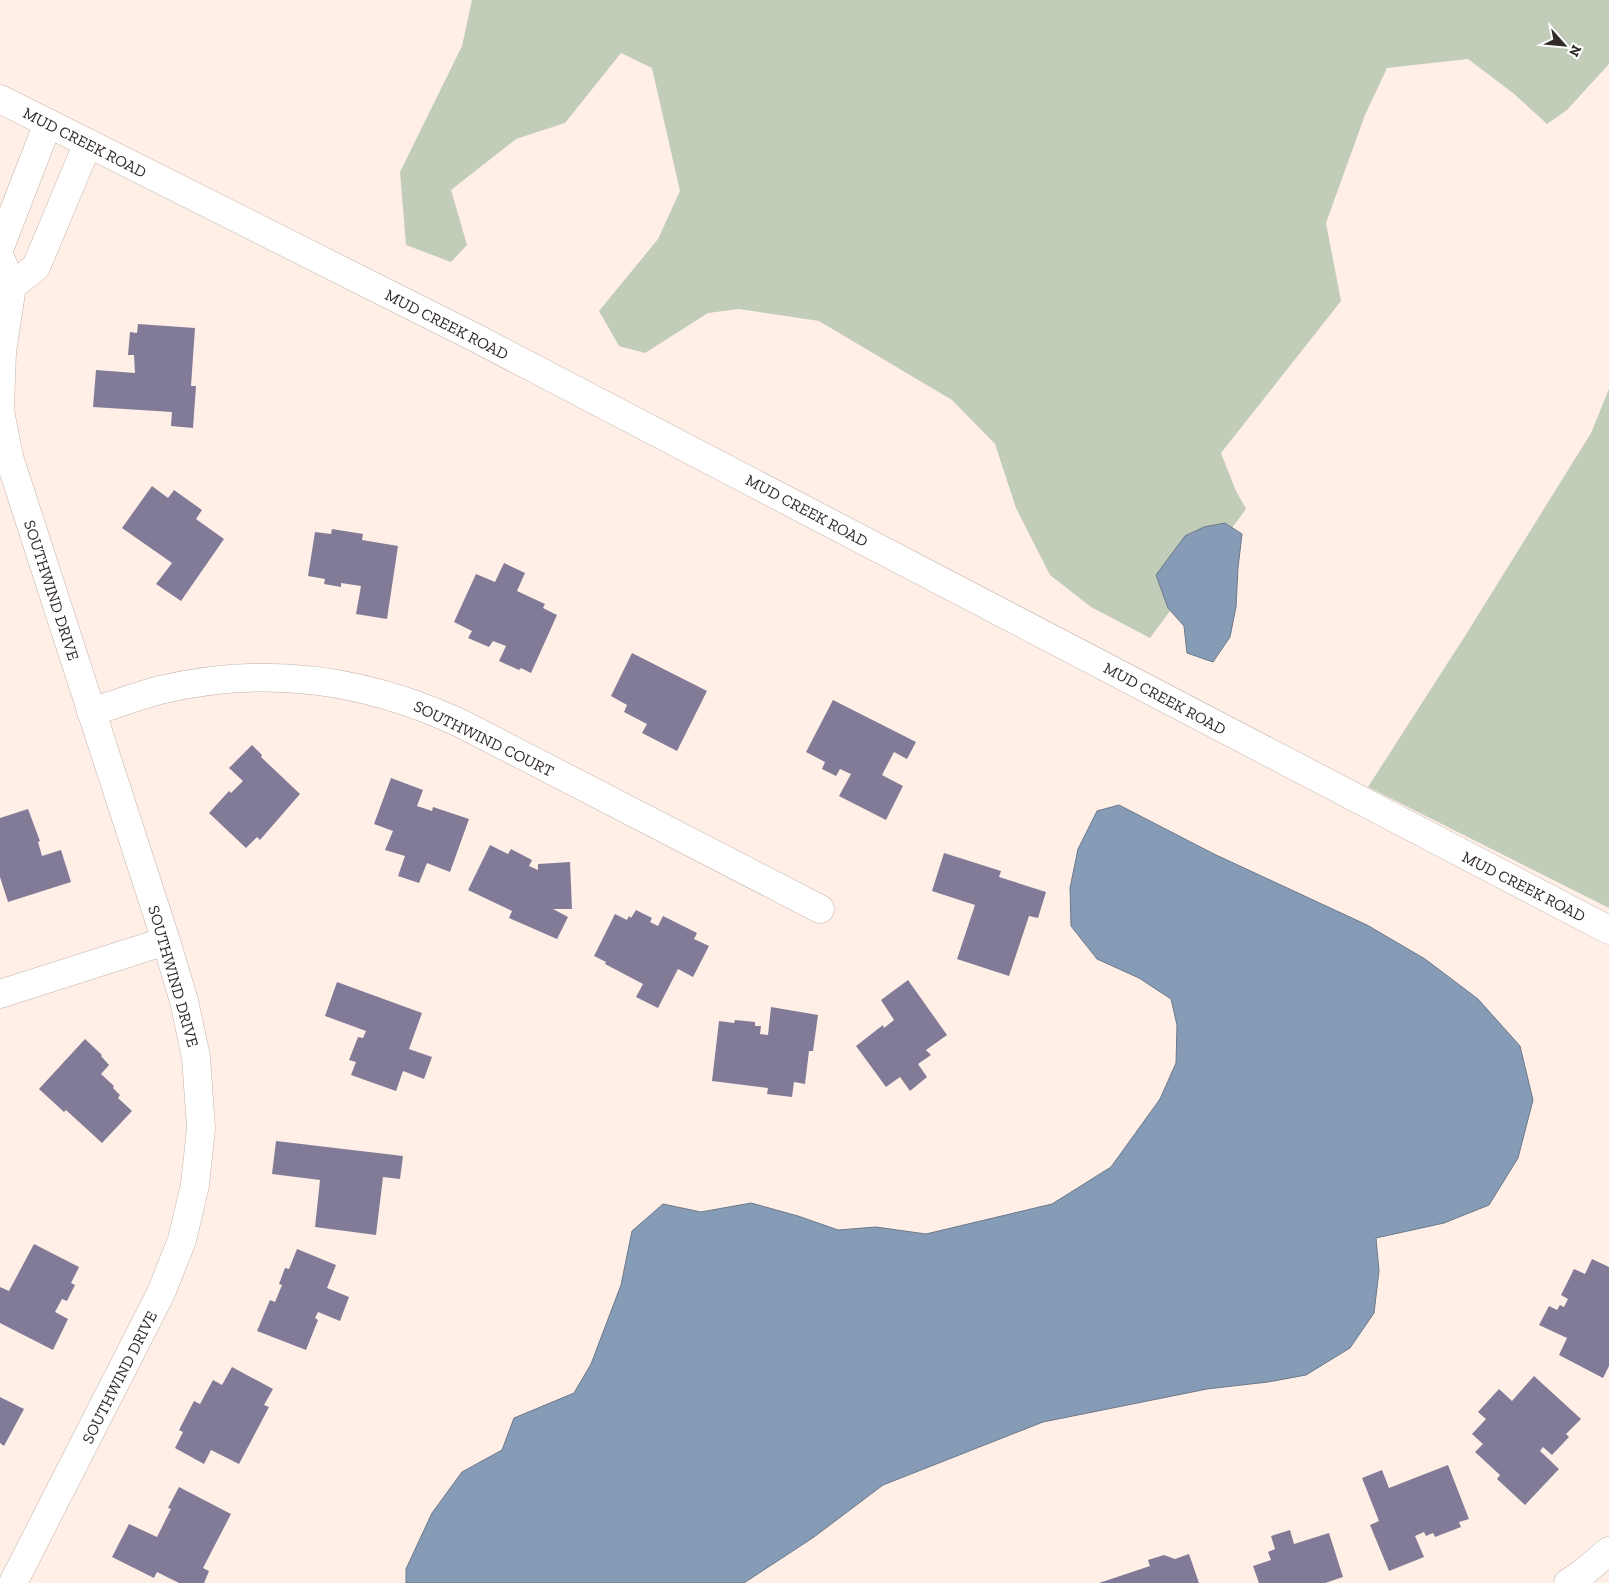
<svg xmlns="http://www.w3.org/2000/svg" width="1609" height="1583" font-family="'Zilla Slab',serif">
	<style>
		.green { fill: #c1ccb9 }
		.water { fill: #869bb5; stroke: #6c798b }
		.building { fill: #817b98 }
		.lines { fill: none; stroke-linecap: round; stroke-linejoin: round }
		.street-casing { stroke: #c2b3ab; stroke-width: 29 }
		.secondary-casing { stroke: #c2b3ab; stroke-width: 29 }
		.street { stroke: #fff; stroke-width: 28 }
		.secondary { stroke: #fff; stroke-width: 28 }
		.labels { text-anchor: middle; stroke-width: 4; stroke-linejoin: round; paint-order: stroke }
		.street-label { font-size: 16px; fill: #312b28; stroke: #fff }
	</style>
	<rect width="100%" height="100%" fill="#ffefe6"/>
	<path class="green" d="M472 0H1609V64L1567 110 1547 124 1513 93 1468 59 1387 68 1365 115 1326 223 1341 301 1221 453 1236 491 1246 509 1150 638 1091 607 1050 575 1016 508 995 444 952 400 819 321 739 309 708 313 645 353 619 346 599 311 658 239 680 191 652 68 621 53 565 123 516 139 451 190 467 245 451 262 406 245 400 172 462 46Z
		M1609 389V908L1368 787 1465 636 1591 433Z"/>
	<path class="water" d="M1225 523 1242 534 1238 568 1236 607 1230 637 1213 662 1187 653 1184 626 1168 608 1156 575 1185 536 1204 527Z
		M1119 805 1214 854 1367 925 1425 959 1478 999 1520 1046 1533 1100 1518 1158 1489 1205 1444 1223 1376 1238 1379 1271 1374 1313 1350 1348 1306 1375 1268 1382 1207 1389 1043 1422 883 1485 814 1537 744 1583H406V1569L432 1513 462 1472 502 1450 514 1418 574 1393 591 1364 621 1285 632 1231 663 1204 701 1212 751 1203 798 1216 838 1230 876 1227 926 1234 1052 1204 1111 1167 1160 1099 1176 1063 1177 1025 1171 999 1139 978 1097 959 1071 926 1070 888 1078 849 1097 811Z"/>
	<path class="building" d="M138 324 195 328 191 386H196L193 428 171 426 172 412 93 407 96 370 135 373 134 355H128L130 332 137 333Z
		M152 486 168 498 174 490 202 510 196 519 224 539 181 601 156 584 172 563 122 528Z
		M332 529 363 534 362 540 398 546 387 619 356 614 361 586 341 583V587L324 584 325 579 308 576 315 532 331 534Z
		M504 563 525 573 517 591 545 604 543 608 557 615 531 673 521 668 519 670 499 661 506 646 493 641 489 647 468 638 472 631 454 622 476 574 495 582Z
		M632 653 707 691 677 751 642 733 647 724 624 712 627 705 611 696Z
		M833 700 916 742 907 759 894 752 882 775 903 786 886 820 839 796 851 774 840 769 836 776 822 769 825 762 806 752Z
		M252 745 262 755 261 757 300 794 260 840 257 837 246 848 209 813 229 791 231 793 243 781 229 768Z
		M391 778 423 790 417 806 432 811 433 807 469 819 450 872 427 863 419 883 398 876 405 856 385 850 393 831 374 824Z
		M28 809 40 841 38 842 42 856 61 850 71 882 8 902 0 877V818Z
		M490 845 508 854 511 849 532 860 529 866 538 870V864L570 862 572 909H553L568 917 557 939 509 918 512 911 468 890Z
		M944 853 1001 871 999 877 1046 892 1038 918 1029 916 1009 976 957 959 975 905 932 891Z
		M636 910 652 918 650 922 658 926 663 916 697 933 694 939 709 946 693 977 678 969 658 1008 636 997 643 984 605 964 606 962 594 956 615 914 627 920 629 916 631 918Z
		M908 980 947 1035 926 1050 931 1055 918 1064 927 1077 910 1091 900 1077 886 1087 856 1046 883 1025 884 1028 894 1020 881 1000Z
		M337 982 422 1013 409 1049 432 1057 424 1079 403 1071 396 1091 351 1075 356 1062 349 1060 358 1037 363 1038 366 1031 325 1016Z
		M771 1007 818 1015 813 1051H809L805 1084 794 1082 792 1097 767 1094 768 1088 712 1081 719 1021 734 1023 735 1020 755 1022V1026H761L760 1034 768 1035Z
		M85 1039 102 1055 101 1056 109 1065 101 1074 114 1086 113 1088 120 1095 118 1098 132 1111 102 1143 66 1110 64 1112 39 1089Z
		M276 1141 403 1156 400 1179 383 1177 376 1235 315 1227 320 1180 272 1174Z
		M34 1244 79 1267 71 1283 75 1285 67 1301 62 1299 55 1312 68 1319 53 1350 0 1323V1287L9 1291Z
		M297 1249 336 1265 327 1288 349 1297 340 1321 318 1312 315 1318 318 1320 306 1350 257 1331 270 1300 275 1302 282 1285 279 1284 285 1268 289 1269Z
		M1592 1259 1609 1267V1366L1603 1378 1559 1355 1567 1338 1539 1325 1549 1306 1557 1310 1560 1305 1564 1307 1568 1299 1561 1295 1574 1269 1585 1274Z
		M232 1367 273 1389 264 1405 269 1407 239 1464 211 1450 204 1464 175 1448 183 1432 179 1430 194 1401 200 1404 213 1380 222 1385Z
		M1534 1376 1581 1419 1566 1434 1569 1437 1552 1455 1543 1447 1540 1451 1559 1469 1525 1505 1497 1479 1500 1475 1475 1452 1483 1444 1472 1434 1486 1419 1478 1412 1499 1389 1512 1401Z
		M0 1397 24 1409 4 1446 0 1443Z
		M1448 1465 1469 1519 1459 1522 1461 1527 1435 1537 1433 1533 1426 1536 1424 1532 1415 1536 1424 1557 1389 1571 1370 1525 1379 1521 1362 1478 1382 1470 1389 1488Z
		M179 1487 231 1514 203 1568 209 1571 204 1583H179L157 1572 154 1578 112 1557 129 1524 157 1537 171 1509 168 1508Z
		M1290 1530 1294 1544 1329 1533 1343 1577 1325 1583H1259L1253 1566 1271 1560 1268 1552 1275 1549 1271 1536Z
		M1189 1554 1199 1583H1099L1150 1566 1148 1560 1164 1555 1175 1559Z"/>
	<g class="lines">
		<g class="street-casing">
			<path id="street" d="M0 247 48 123
				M0 257 12 286 2 352 0 406
				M12 286 36 267 88 143
				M0 411 9 457 166 941 184 1001 196 1057 201 1128 195 1185 182 1240 161 1293 13 1583
				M91 712C114 705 137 696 160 690 265 665 363 678 460 723L820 909
				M0 994 166 941
				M1568 1583 1584 1572 1609 1551"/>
		</g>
		<g class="secondary-casing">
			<path id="secondary" d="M0 99 474 337 1609 930"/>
		</g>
		<use href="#street" class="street"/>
		<use href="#secondary" class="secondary"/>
	</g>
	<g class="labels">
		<g class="street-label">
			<text transform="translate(85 142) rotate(27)" y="6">MUD CREEK ROAD</text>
			<text transform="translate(447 324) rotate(27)" y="6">MUD CREEK ROAD</text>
			<text transform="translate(807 510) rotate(28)" y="6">MUD CREEK ROAD</text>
			<text transform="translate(52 590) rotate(72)" y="6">SOUTHWIND DRIVE</text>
			<text transform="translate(1165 698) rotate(28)" y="6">MUD CREEK ROAD</text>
			<text transform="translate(484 738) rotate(26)" y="6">SOUTHWIND COURT</text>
			<text transform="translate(1524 886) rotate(27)" y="6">MUD CREEK ROAD</text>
			<text transform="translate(174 976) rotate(74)" y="6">SOUTHWIND DRIVE</text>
			<text transform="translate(119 1377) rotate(-63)" y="6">SOUTHWIND DRIVE</text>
		</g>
	</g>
	<g transform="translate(1564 45) rotate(117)" stroke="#ffffff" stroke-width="4" paint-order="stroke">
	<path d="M0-4L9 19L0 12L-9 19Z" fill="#312b28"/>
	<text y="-8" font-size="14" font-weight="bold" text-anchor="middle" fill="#312b28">N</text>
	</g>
</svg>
